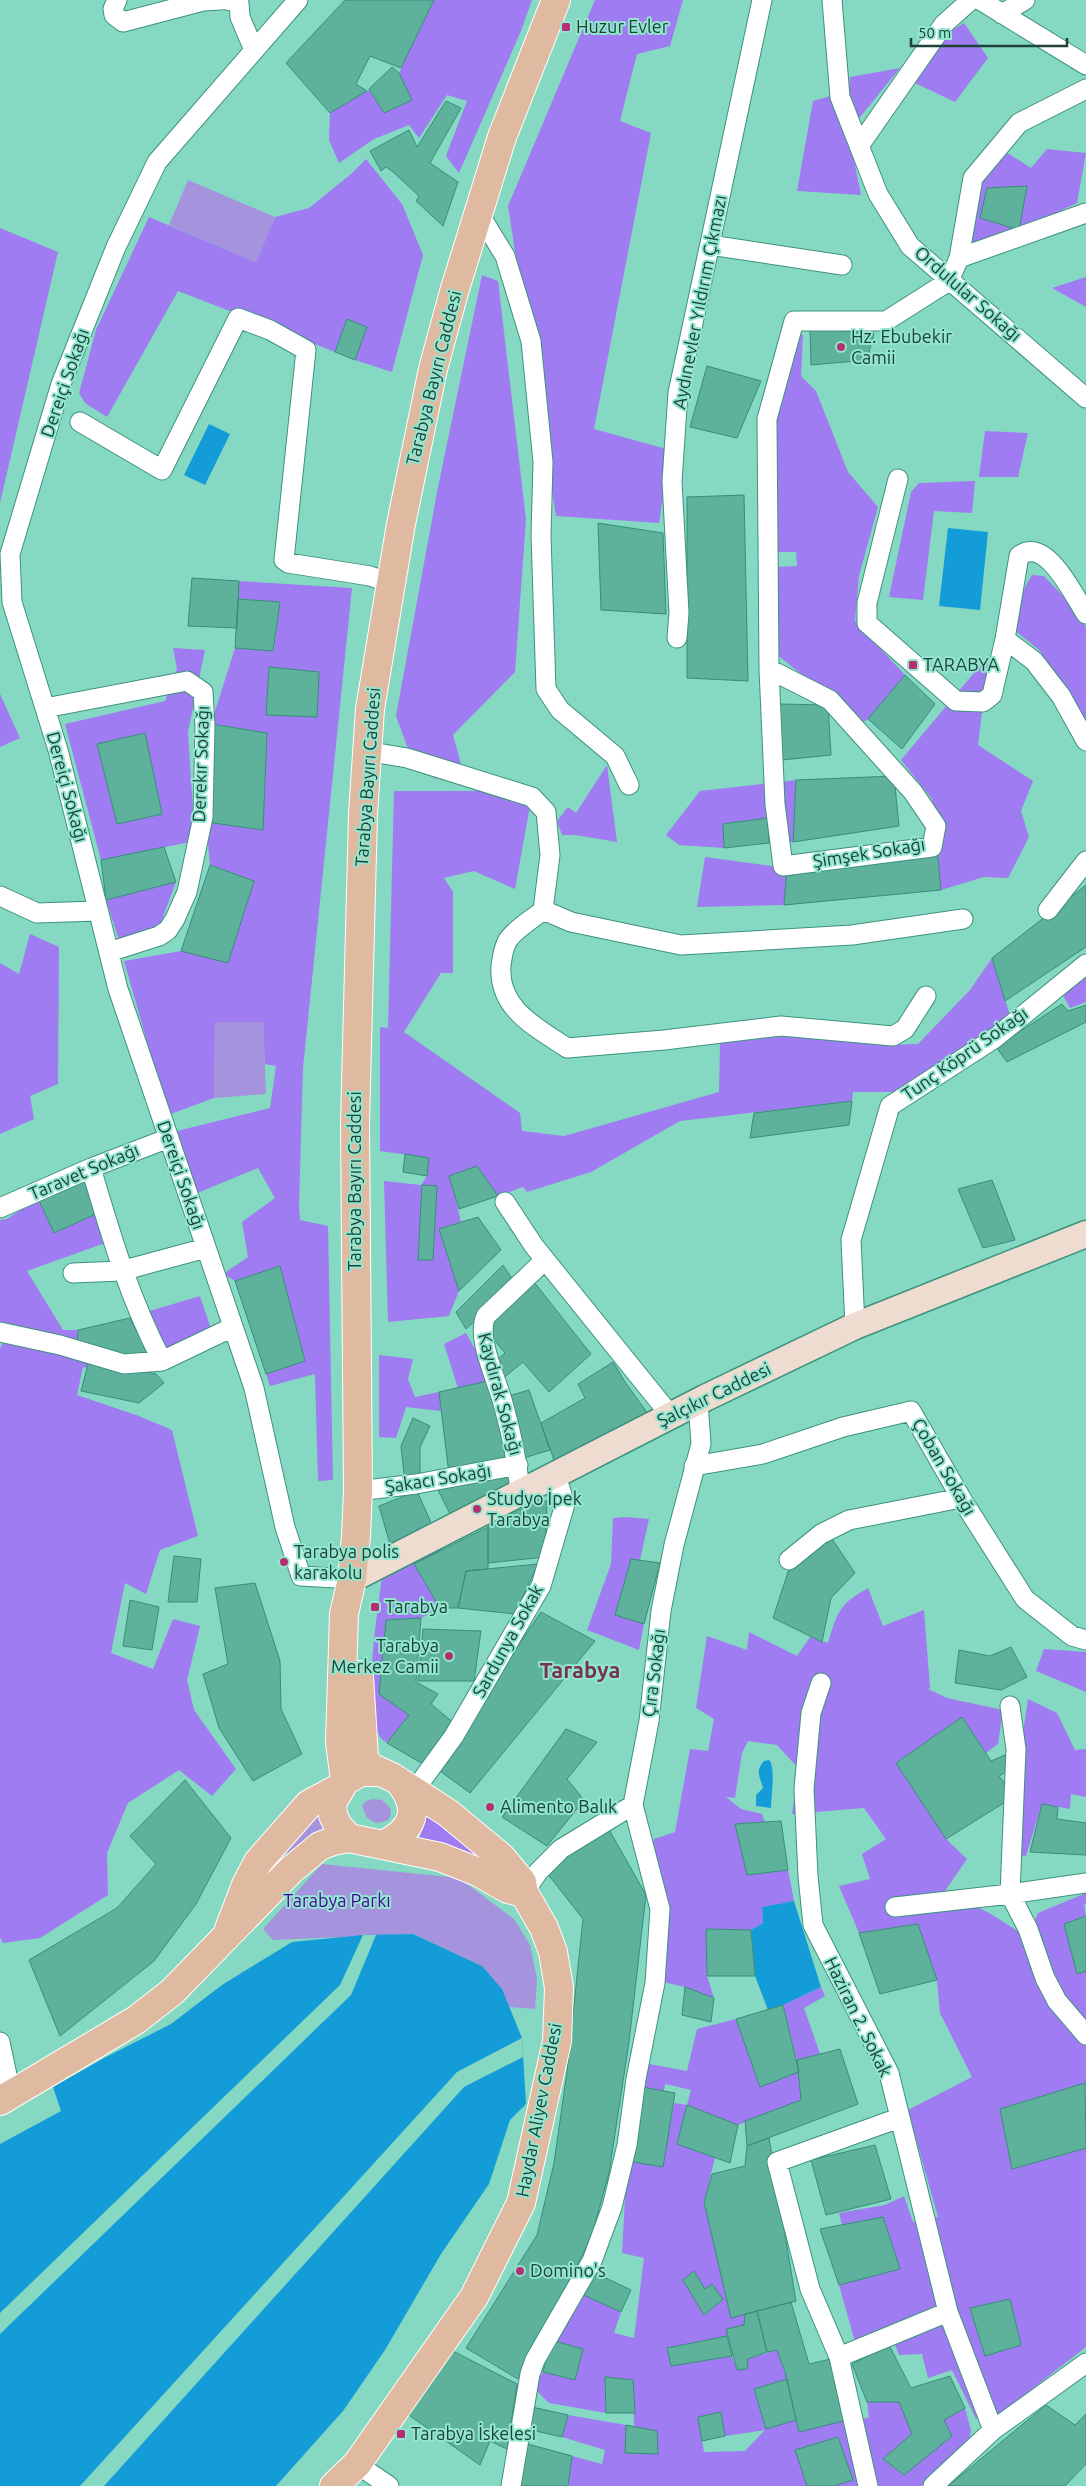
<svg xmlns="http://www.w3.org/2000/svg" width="1086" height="2486" font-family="Ubuntu,sans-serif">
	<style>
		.green { fill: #a693de }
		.forest { fill: #9f7cf1; fill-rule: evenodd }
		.water { fill: #139cd7 }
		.pier { fill: #85d9c2 }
		.building { fill: #5eb29c; stroke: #378d79 }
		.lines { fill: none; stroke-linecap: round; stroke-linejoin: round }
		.street-casing { stroke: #3d927e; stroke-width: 21 }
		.secondary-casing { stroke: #3d927e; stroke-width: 29 }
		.primary-casing { stroke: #fff; stroke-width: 30 }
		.street { stroke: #fff; stroke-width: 19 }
		.secondary { stroke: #efdcd0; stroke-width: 26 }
		.primary { stroke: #dfbaa1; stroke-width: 28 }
		.poi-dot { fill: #b52e71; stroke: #92e6cf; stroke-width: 2 }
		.labels { text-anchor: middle; stroke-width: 4; stroke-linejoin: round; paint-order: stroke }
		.poi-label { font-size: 18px; fill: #1e4138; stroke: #92e6cf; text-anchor: start }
		.street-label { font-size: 18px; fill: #1e4138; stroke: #92e6cf }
		.park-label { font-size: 18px; fill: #4b0097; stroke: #92e6cf }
		.district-label { font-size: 22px; font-weight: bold; fill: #773350; stroke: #92e6cf }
	</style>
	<rect width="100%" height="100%" fill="#85d9c2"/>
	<path class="green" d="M188 180 275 217 256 262 169 225Z
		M263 1021 266 1094 214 1098 215 1022Z
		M372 1799 382 1800 391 1809 390 1817 387 1821 376 1823 367 1818 362 1806 366 1801Z
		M324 1804 328 1833 289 1855 286 1852Z
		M322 1864 459 1878 514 1919 530 1945 537 1979 535 2009 509 2007 482 1966 413 1934 273 1940 263 1929Z"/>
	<path class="forest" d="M434 0H532L521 31 459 173 446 156 467 101 447 95 419 138 409 125 374 139 339 163 329 140 330 113 369 90 384 113 412 100 399 73Z
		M595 0H683L670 46 637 54 620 121 651 133 594 429 670 450 659 523 556 516 508 206Z
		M964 23 988 58 955 102 915 83 951 31Z
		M900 68 856 122 848 96 850 77Z
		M834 95 850 140 861 195 797 191 813 101Z
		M1047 149 1086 153 1077 203 1019 230 965 250 976 180 1003 150 1031 168ZM1027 186 1019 230 981 218 987 188Z
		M366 159 402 204 423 255 392 372 355 360 367 327 348 319 335 352 178 291 107 417 85 403 79 393 96 330 149 217 256 262 275 217 309 208 351 174Z
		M0 228 58 252 0 503Z
		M482 275 498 281 526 519 515 672 453 735 462 768 435 779 408 749 396 716 438 487Z
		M1086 277V307L1052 288Z
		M794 333 803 335 801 376 816 391 848 472 878 507 859 576 855 621 905 675 868 719 862 723 775 653 774 567 797 566 796 552H774L770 422Z
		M985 431 1028 433 1018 477H979Z
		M975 481 972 513 934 511 923 600 889 597 911 492 919 483Z
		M1032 575 1044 576 1066 599 1086 627V723L1039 650 1017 632C1018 613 1020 591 1032 575Z
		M239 581 352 588 303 1068 299 1206 300 1220 328 1226 333 1480 318 1481 315 1374 270 1386 266 1374 305 1361 280 1266 235 1281 223 1274 248 1257 242 1222 275 1198 258 1168 195 1194 177 1131 270 1108 276 1066 265 1064 263 1022H215L214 1098 168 1115 124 961 181 951 228 963 254 881 210 865 206 822 263 830 267 733 211 724 235 648 274 650 280 602 238 599ZM269 667 319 672 317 716 266 715Z
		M173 648 205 650 188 732 195 841 101 860 65 724 165 701 177 669ZM145 733 162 814 117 824 97 744Z
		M989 655 978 745 1033 781 1021 811 1029 837 1008 878 984 877 941 890 932 799 901 760Z
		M0 694 20 738 0 747Z
		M607 765 617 842 575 835H562L557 821 568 807 576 813Z
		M796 780 793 842 769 843 767 818 723 824 724 848 679 845 666 835 700 791Z
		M394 791H492L530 806 515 889 474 871 444 878 453 892V973H441L404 1032 520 1113 522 1131 564 1136 719 1092 720 1043 787 1036 878 1045 918 1044 970 990 992 958 1014 1028 931 1092H853L852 1101 680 1121 591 1172 527 1192 523 1187 498 1196 477 1166 450 1176 461 1222 439 1229 459 1291 449 1316 388 1322 384 1181 421 1185 427 1176 429 1158 380 1151V1027L388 1028ZM422 1186H437L433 1260H418Z
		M705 857 787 868 784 905 697 907Z
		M176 882 160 925 123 952 106 900Z
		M30 934 59 947 58 1084 30 1096 34 1119 0 1134V963L19 974Z
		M1086 970V1002L1070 1008 1060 990Z
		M38 1198 55 1233 100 1212 108 1242 27 1271 63 1330H78L89 1360 87 1368 83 1367 77 1395 139 1416 172 1430 198 1536 160 1550 146 1594 125 1583 111 1653 153 1669 173 1619 200 1626 187 1680 194 1710 236 1769 212 1796 179 1770 128 1803 107 1853 108 1895 40 1938 3 1943 0 1937V1349L4 1339 0 1337V1220L7 1219Z
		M200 1296 213 1335 157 1353 143 1313Z
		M466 1333 492 1380 458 1388 444 1344Z
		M379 1355 413 1359 408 1379 415 1397 439 1392 441 1411 406 1407 396 1438 379 1437Z
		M626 1517 649 1519 640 1560 631 1559 616 1614 644 1624 639 1650 587 1630 611 1564 613 1518Z
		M438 1540 441 1551 414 1565 440 1608 421 1618 386 1620 379 1694 409 1715 387 1743C384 1741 380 1738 379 1735 361 1706 379 1604 383 1569Z
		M868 1588 883 1626 924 1610 930 1688 928 1689 947 1698 1003 1710 998 1744 986 1753 962 1717 896 1763 946 1839 967 1859 945 1891 991 1914 1027 1937 1038 1913 1086 1893V1904L1084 1905 1086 1916 1064 1924 1077 1974 1086 1971V2087L1085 2083 1000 2109 1012 2169 1086 2148V2347L1002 2412 976 2419 952 2370 928 2378 922 2354 899 2355 890 2332 855 2342 839 2285 900 2269 883 2217 842 2225 839 2213 885 2205 904 2196 913 2222 938 2217 908 2110 972 2077 940 2013 937 1980 918 1924 859 1933 839 1886 870 1879 862 1854 886 1839 864 1808 792 1814 799 1769 777 1745 748 1741 742 1753 735 1798 726 1797 741 1809 762 1814 765 1822 735 1824 747 1875 788 1870 794 1901 762 1907 763 1923 751 1930 706 1929 707 1976 714 1998 685 1987 650 1979 653 1919 647 1856 654 1839 675 1832 690 1749 708 1751 714 1719 696 1708 707 1636 747 1650 749 1632 797 1656 810 1637 828 1643C837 1613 839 1604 868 1588ZM1010 2299 1021 2345 985 2356 970 2309Z
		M1044 1649 1086 1652V1692L1036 1671Z
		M1028 1699 1057 1713 1075 1750 1086 1749V1797L1071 1794 1070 1809 1042 1804 1026 1856 1005 1855Z
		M429 1807 509 1873 419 1840Z
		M821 1987 825 1996 804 2008 820 2054 797 2060 783 2005Z
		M736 2019 760 2087 799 2072 801 2100 738 2125 687 2106 677 2144 715 2158 704 2202 731 2317 745 2314 744 2325 727 2329V2336L667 2348 671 2365 732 2356 737 2369H747L748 2359 777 2350 787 2379 754 2389 766 2429 796 2420H847L849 2424 869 2417 867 2402H899L912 2434 883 2459 903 2475 952 2436 944 2420 965 2408 971 2430 969 2443 930 2474 921 2486H833L852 2480 838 2437 795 2450 807 2486H568L572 2456 602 2464 605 2450 562 2437 568 2415 626 2425 625 2453 657 2454V2431L634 2427 633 2380 606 2377V2413L549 2403 533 2387 543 2372 575 2380 583 2349 553 2341 583 2294 621 2312 614 2333 634 2338 644 2258 622 2253 627 2161 662 2166 674 2103 687 2105 691 2090 665 2084 664 2091 637 2086 644 2063 687 2071 697 2029ZM695 2272 705 2289 712 2284 723 2299 705 2315 683 2280ZM720 2413 725 2436 765 2430 745 2451 704 2452 698 2417Z"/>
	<path class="water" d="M209 424 230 434 205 485 184 475Z
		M948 528 988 532 980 610 939 606Z
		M769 1760C776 1767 771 1797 771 1808L756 1806V1795L763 1788C760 1777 755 1771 764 1761Z
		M794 1901 821 1987 783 2005 768 2010 755 1976 751 1930 763 1923 762 1907Z
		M413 1934 482 1966 502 1989 522 2038 526 2104 510 2120 489 2184 441 2254 385 2350 343 2411 276 2486H0V2144L61 2111 53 2087 106 2057 171 2024 222 1985 292 1942 363 1935Z"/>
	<path class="pier" d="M363 1935H376L351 1995 0 2334V2313L340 1985Z
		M522 2038 523 2057 464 2087 104 2486H80L457 2072Z"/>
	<path class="building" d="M345 0H434L401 68 370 56 356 84 367 91 330 113 286 63Z
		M392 67 399 73 412 100 384 113 369 89Z
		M446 101 461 108 430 163 458 182 443 226 416 201 419 196 393 172 386 167 381 171 370 151 409 130 417 147Z
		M1027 186 1019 230 980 218 987 188Z
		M347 319 367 327 355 360 335 352Z
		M810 328 874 333 867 360 811 365Z
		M707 366 761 381 737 438 690 427Z
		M744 495 748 681 687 678V497Z
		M598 523 663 533 666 614 601 610Z
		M192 578 239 581 237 628 188 626Z
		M238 599 280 602 273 651 235 648Z
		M269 667 319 672 317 717 266 715Z
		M905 675 935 704 902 749 868 719Z
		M779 704 828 705 831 755 782 760Z
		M211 724 267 733 263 830 206 822Z
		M145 733 162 814 117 824 97 744Z
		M894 776 899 826 793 842 796 780Z
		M768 818 769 843 724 848 723 824Z
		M164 847 176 882 106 900 101 860Z
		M937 849 941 890 784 905 787 868Z
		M210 865 254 881 228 963 181 951Z
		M1086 885V947L1005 1001 992 958Z
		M1062 1004 1068 1011 1086 1005V1022L1007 1062 996 1047Z
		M852 1101 849 1125 750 1138 754 1113Z
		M405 1154 429 1158 427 1176 403 1172Z
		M477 1166 498 1196 459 1209 449 1176Z
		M86 1177 100 1212 54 1233 38 1198Z
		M992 1180 1015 1240 983 1248 958 1189Z
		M422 1185 437 1186 433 1260H418Z
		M478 1217 501 1250 459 1291 439 1229Z
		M503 1265 515 1283 466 1329 456 1312Z
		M280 1266 305 1361 266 1374 235 1281Z
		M534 1282 591 1354 549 1392 523 1362 501 1380 491 1365 505 1353 483 1327Z
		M130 1318 154 1365 77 1350 78 1330Z
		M89 1360 156 1374 164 1383 139 1403 81 1391Z
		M613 1362 625 1382 654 1422 554 1460 541 1423 585 1398 578 1384Z
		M492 1380 513 1460 449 1474 439 1392Z
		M529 1390 550 1450 520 1459 505 1397Z
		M413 1418 430 1426 420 1447V1480L405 1482 401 1446Z
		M509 1471 516 1488 452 1518 438 1490Z
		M417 1491 433 1527 392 1551 379 1506Z
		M521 1499 547 1501 545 1557 488 1563V1517Z
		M488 1527V1569L466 1571 458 1608H440L414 1564Z
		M830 1536 855 1573 831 1598 822 1642 773 1618 791 1563Z
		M174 1556 201 1559 197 1602H168Z
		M631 1559 660 1563 644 1624 615 1615Z
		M538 1564 515 1614 458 1608 466 1571Z
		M255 1583 280 1661 281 1709 302 1754 253 1781 219 1728 203 1674 228 1664 215 1588Z
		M130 1600 159 1607 152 1650 123 1646Z
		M541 1612 595 1641 470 1793 436 1768Z
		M421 1618 416 1682 438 1694 431 1704 455 1724 428 1767 387 1743 409 1715 379 1694 386 1620Z
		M423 1629 481 1631 474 1681H418Z
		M1011 1647 1027 1677 1001 1690 955 1683 959 1650 990 1656Z
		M962 1717 991 1761 1005 1755 1014 1768 999 1776 1015 1796 946 1839 896 1763Z
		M566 1729 597 1742 567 1779 584 1800 547 1846 502 1817Z
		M185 1780 231 1838 196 1904 154 1961 60 2036 29 1960 117 1908 156 1864 130 1836Z
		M1042 1804 1058 1807 1057 1819 1086 1823V1855L1030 1852Z
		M781 1821 788 1870 747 1875 735 1824Z
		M607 1826 646 1895 629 2042 609 2173 591 2238 518 2379 466 2348 537 2235 554 2163 567 2072 583 1919 547 1873Z
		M1086 1916V1971L1077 1974 1064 1924Z
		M918 1924 937 1980 880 1994 859 1933Z
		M706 1929 751 1930 755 1976H707Z
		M685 1987 714 1998 711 2022 682 2015Z
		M783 2005 799 2072 760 2087 736 2019Z
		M840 2049 858 2104 747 2146 745 2121 801 2100 797 2060Z
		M1085 2083 1086 2148 1012 2169 1000 2109Z
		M637 2086 675 2093 663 2167 627 2161Z
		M687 2105 738 2125 730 2163 677 2144Z
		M769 2138 796 2301 731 2318 704 2202 712 2174 745 2166 747 2146Z
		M875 2145 891 2199 826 2215 811 2160Z
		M883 2217 900 2269 839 2285 820 2229Z
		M589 2270 631 2290 621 2312 579 2293Z
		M694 2271 705 2289 712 2284 723 2299 704 2315 683 2280Z
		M1010 2299 1021 2345 985 2356 970 2308Z
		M791 2302 809 2364 831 2359 847 2420 799 2432 785 2372 777 2350 767 2352 757 2311Z
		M757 2311 767 2352 748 2359 747 2369 737 2370 726 2329 744 2325 745 2314Z
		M727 2336 732 2356 671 2366 667 2348Z
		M551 2340 583 2349 575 2380 543 2372Z
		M889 2345 911 2388 950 2376 965 2408 944 2420 952 2436 904 2475 883 2459 912 2434 899 2402H867L852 2364Z
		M451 2350 517 2384 507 2449 490 2441 480 2465 403 2411Z
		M605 2377 633 2380 635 2413H606Z
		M787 2379 796 2420 766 2429 754 2389Z
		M1046 2405 1075 2425 1086 2414V2464L1065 2486H948Z
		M532 2407 568 2415 562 2437 527 2429Z
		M721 2412 725 2436 702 2441 698 2417Z
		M626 2425 657 2431 658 2454 625 2453Z
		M838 2437 853 2480 833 2486H807L795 2450Z
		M524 2443 572 2456 568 2486H518Z"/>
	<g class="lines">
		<g class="street-casing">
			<path id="street" d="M117 0 113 9 114 15 123 22 203 1 221 0
				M227 0 239 3 240 17 254 50
				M298 0 157 162 116 247 61 384 10 554 12 602 58 750 118 989 254 1388 285 1527 301 1576 352 1579
				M832 0 840 97 878 194 910 246 1086 398
				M980 0 1086 65
				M1002 14 1025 0
				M859 146 944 24 971 0
				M478 212 505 256 531 341 543 462 541 536 546 689 560 710 615 756 629 785
				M710 245 842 265
				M959 258 1086 213
				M80 422 162 470 238 318 270 330 306 350 284 560 288 563 370 576 390 583
				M898 479 867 603V623L956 701 983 702 992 695 1005 639
				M1086 614C1074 596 1046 535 1019 556L1005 639 1034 661 1061 696 1086 741
				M677 638 679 613 672 481 678 393 762 0
				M769 669 775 804 783 866 932 847 936 826 913 792 830 700 769 669 767 419 794 321H886L949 281 959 258 973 178 1019 123 1086 89
				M45 708 187 681 203 692 205 726 203 817 187 892 175 919 168 930 159 936 109 952
				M366 751 407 758 532 797 546 812 550 855 543 910 571 922 681 945 852 935 963 919
				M0 896 37 913 98 911
				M543 910C533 919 515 929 508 940 503 948 502 958 501 966 498 1009 536 1027 567 1048L664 1040 781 1026 893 1036 905 1029 926 996
				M1048 910 1086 861
				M91 1168C111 1236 129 1297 162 1361
				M505 1202 534 1246 671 1416
				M0 1208 91 1168 169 1138
				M73 1273 121 1271 206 1248
				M855 1326 851 1240 890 1106 995 1038 1086 964
				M0 1332 60 1345 124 1364 162 1361 233 1327
				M694 1466 763 1454 843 1427 911 1411 961 1498 1025 1599 1072 1636 1086 1640
				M358 1491 416 1484 518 1465
				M520 1494C518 1464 512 1436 504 1407 499 1384 475 1338 486 1316L545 1260
				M789 1560 821 1534 849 1520 961 1498
				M821 1683 811 1713 804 1789 808 1876 813 1925 889 2073 948 2312 993 2430
				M1010 1706 1016 1749 1010 1894 1086 1883
				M414 1791 454 1736 541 1586 565 1504 556 1476
				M524 1893 538 1872 561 1849 633 1805 649 1721 661 1611 674 1545 701 1444 698 1402
				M895 1907 1010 1894 1028 1929 1045 1978 1057 2001 1086 2035
				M0 2042 11 2094
				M839 2357 948 2312
				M357 2464 389 2486
				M511 2486 530 2374 535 2360 592 2261 612 2207 627 2145 636 2079 655 1983 660 1909 633 1805
				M868 2486 839 2357 810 2289 777 2162 899 2118
				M933 2486 993 2430 1086 2363"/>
		</g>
		<g class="secondary-casing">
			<path id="secondary" d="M352 1579 705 1398 855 1326 1086 1234"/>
		</g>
		<g class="primary-casing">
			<path id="primary" d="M359 1675 364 1758 370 1767 381 1772
				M345 1781 340 1742 344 1614 352 1579 356 1536 358 1491 355 1123 363 814 370 709 401 524 433 369 454 292 502 137 556 0
				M385 1844C413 1830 421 1809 401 1784
				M229 1929 246 1885 258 1862 309 1804 339 1788
				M0 2101 136 2020 172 1992 291 1870 320 1846 333 1841 349 1838 440 1857 478 1872 508 1889 524 1893
				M334 2486 357 2464 474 2297 521 2203 557 2041 559 1988 553 1952 544 1928 524 1893 522 1882 501 1857 448 1813 392 1777 381 1772H361L345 1781 332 1803 333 1815 338 1826 349 1838"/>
		</g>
		<use href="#street" class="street"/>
		<use href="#secondary" class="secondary"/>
		<use href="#primary" class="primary"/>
	</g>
	<g class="poi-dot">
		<rect x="561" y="22" width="10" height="10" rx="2.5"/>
		<circle cx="841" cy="347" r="5"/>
		<rect x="908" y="660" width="10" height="10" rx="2.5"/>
		<circle cx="477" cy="1509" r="5"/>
		<circle cx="284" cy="1562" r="5"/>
		<rect x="370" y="1602" width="10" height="10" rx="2.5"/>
		<circle cx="449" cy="1656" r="5"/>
		<circle cx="490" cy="1807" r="5"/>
		<circle cx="520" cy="2271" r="5"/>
		<rect x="396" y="2429" width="10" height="10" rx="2.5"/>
	</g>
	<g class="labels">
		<g class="poi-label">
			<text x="576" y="33">Huzur Evler</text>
			<text x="851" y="343">Hz. Ebubekir<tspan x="851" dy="21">Camii</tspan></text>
			<text x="923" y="671">TARABYA</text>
			<text x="487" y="1505">Studyo İpek<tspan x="487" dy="21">Tarabya</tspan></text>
			<text x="294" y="1558">Tarabya polis<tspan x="294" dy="21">karakolu</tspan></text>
			<text x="385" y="1613">Tarabya</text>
			<text x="439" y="1652" text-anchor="end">Tarabya<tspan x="439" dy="21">Merkez Camii</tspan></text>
			<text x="500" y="1813">Alimento Balık</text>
			<text x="530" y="2277">Domino's</text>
			<text x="411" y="2440">Tarabya İskelesi</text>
		</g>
		<g class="street-label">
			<text transform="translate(968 294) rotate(41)" y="6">Ordulular Sokağı</text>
			<text transform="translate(700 302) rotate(-79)" y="6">Aydınevler Yıldırım Çıkmazı</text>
			<text transform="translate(434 378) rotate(-76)" y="6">Tarabya Bayırı Caddesi</text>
			<text transform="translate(65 383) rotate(-71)" y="6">Dereiçi Sokağı</text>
			<text transform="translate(201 764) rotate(-88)" y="6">Derekır Sokağı</text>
			<text transform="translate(368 777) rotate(-86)" y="6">Tarabya Bayırı Caddesi</text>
			<text transform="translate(67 787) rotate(75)" y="6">Dereiçi Sokağı</text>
			<text transform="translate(869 853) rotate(-9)" y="6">Şimşek Sokağı</text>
			<text transform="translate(965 1054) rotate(-35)" y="6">Tunç Köprü Sokağı</text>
			<text transform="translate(84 1172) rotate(-23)" y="6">Taravet Sokağı</text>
			<text transform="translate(181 1175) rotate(71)" y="6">Dereiçi Sokağı</text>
			<text transform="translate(355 1181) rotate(-90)" y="6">Tarabya Bayırı Caddesi</text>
			<text transform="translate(500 1394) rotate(75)" y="6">Kaydırak Sokağı</text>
			<text transform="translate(714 1395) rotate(-26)" y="6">Şalçıkır Caddesi</text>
			<text transform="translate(944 1467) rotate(60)" y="6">Çoban Sokağı</text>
			<text transform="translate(438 1479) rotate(-9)" y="6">Şakacı Sokağı</text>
			<text transform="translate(508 1641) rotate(-61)" y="6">Sardunya Sokak</text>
			<text transform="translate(654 1673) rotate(-83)" y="6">Çıra Sokağı</text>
			<text transform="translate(858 2017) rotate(64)" y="6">Haziran 2. Sokak</text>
			<text transform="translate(539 2110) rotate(-79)" y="6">Haydar Aliyev Caddesi</text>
		</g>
		<g class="park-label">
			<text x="337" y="1907">Tarabya Parkı</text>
		</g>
		<g class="district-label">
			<text x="580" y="1678">Tarabya</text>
		</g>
	</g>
	<path d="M911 38v8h156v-8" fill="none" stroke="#1e4138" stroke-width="2.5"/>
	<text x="918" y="38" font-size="15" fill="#1e4138" stroke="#92e6cf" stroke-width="4" paint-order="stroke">50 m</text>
</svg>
